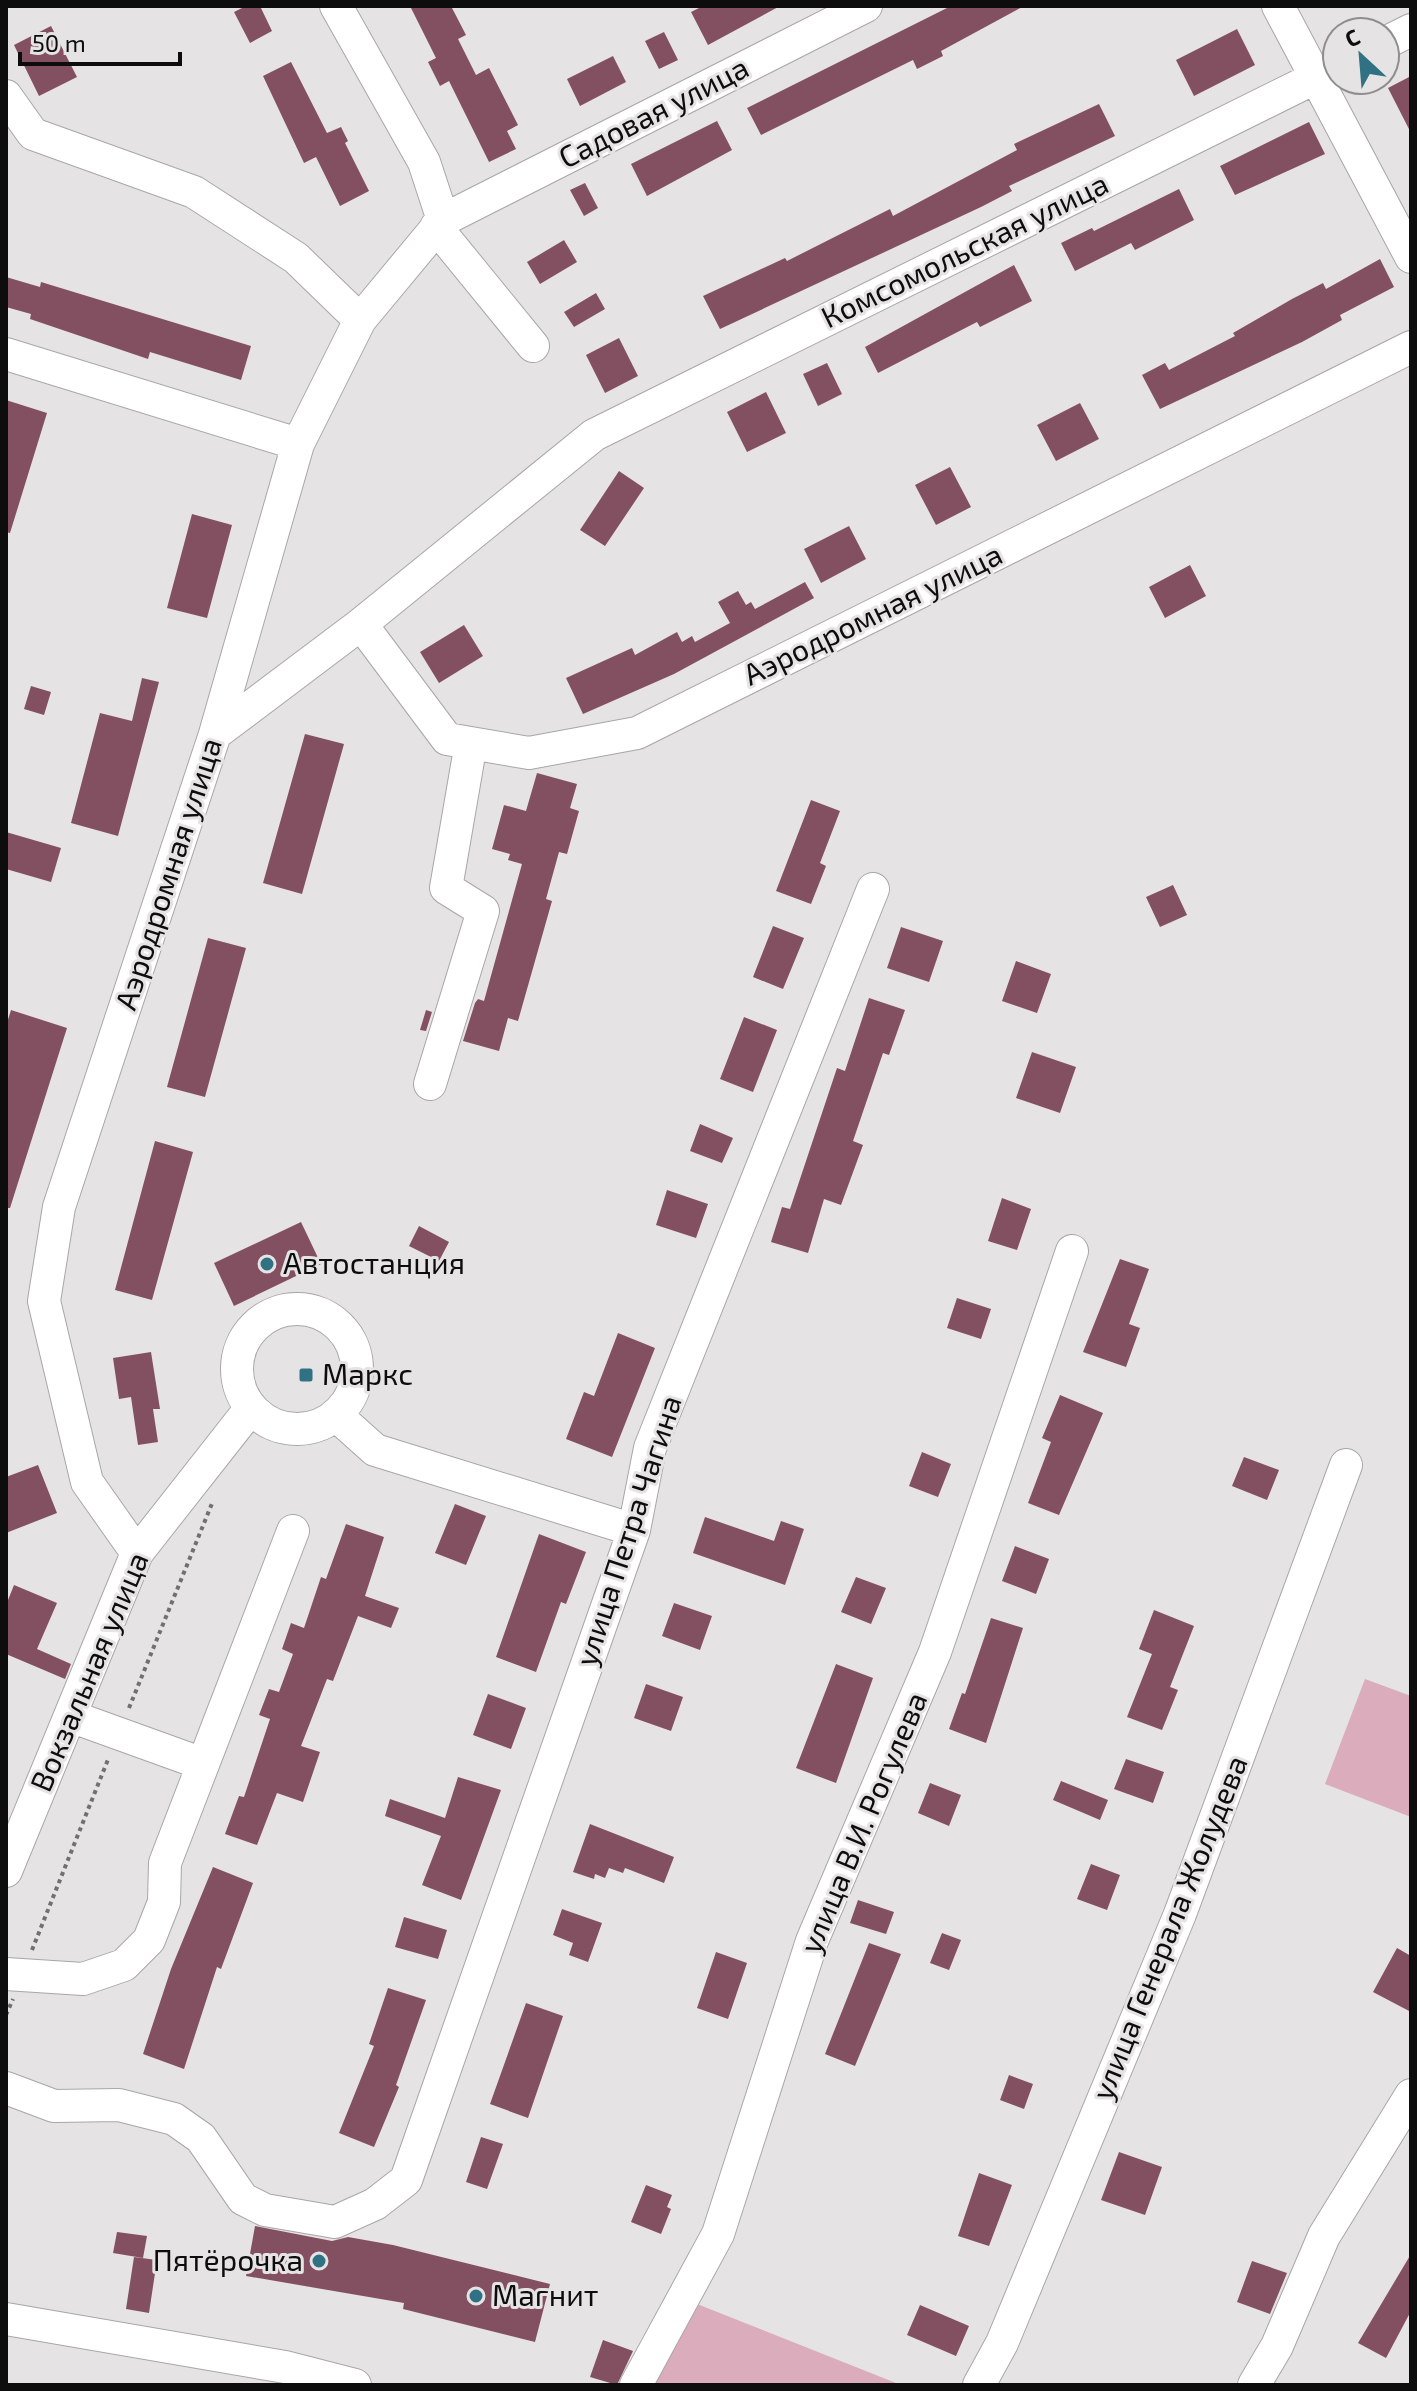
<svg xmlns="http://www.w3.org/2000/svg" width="1417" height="2391" font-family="'Exo 2',sans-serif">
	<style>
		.green { fill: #dbacbb }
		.building { fill: #835062 }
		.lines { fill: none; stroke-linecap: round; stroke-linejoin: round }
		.minor-casing { stroke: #aaa6a7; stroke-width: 34 }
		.path { stroke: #716f6f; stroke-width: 4; stroke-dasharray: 4 4; stroke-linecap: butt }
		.minor { stroke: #fff; stroke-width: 32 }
		.poi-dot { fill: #307184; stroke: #e6e3e4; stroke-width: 3 }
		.labels { text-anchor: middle; stroke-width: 6; stroke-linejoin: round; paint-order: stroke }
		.street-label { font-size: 30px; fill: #0e0d0d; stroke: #e6e3e4 }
		.poi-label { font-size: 30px; fill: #0e0d0d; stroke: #e6e3e4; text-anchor: start }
	</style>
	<rect width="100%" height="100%" fill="#e6e3e4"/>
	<path class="green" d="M1365 1679 1411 1696V1817L1325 1784Z
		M697 2304 901 2385H647Z"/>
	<path class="building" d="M246 6H260L272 31 250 43 234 12Z
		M410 6H451L466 35 458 39 476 75 489 68 518 125 507 131 516 149 489 162 449 81 440 86 428 62 436 58Z
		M703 6H780L708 45 691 12Z
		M951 6H1024L941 51 943 56 917 69 913 60 761 135 747 108Z
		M51 26 77 77 39 96 14 45Z
		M1237 29 1255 65 1194 96 1176 60Z
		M664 32 678 60 659 69 645 41Z
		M613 56 626 82 580 106 567 79Z
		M291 62 327 133 341 127 348 141 345 143 369 191 340 206 316 157 304 163 263 76Z
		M1411 76V133L1388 88Z
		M1099 104 1115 136 1009 186 1012 191 981 207 720 329 703 296 785 258 787 261 890 209 893 216 1017 150 1014 144Z
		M717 121 732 150 647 196 631 164Z
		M1309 122 1325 154 1235 195 1220 166Z
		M585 183 598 208 584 216 570 190Z
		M1179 189 1194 220 1135 250 1131 243 1075 271 1061 243 1092 228 1094 231Z
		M564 240 577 262 540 284 527 262Z
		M1380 259 1394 287 1340 315 1342 320 1302 342 1160 409 1142 375 1165 363 1169 370 1235 336 1233 333 1292 299 1323 283 1326 289Z
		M1014 265 1032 301 980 327 977 322 878 373 865 347Z
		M6 277 40 287 41 282 251 346 241 380 150 352 148 359 30 319 31 314 6 307Z
		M596 293 605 309 574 327 564 312Z
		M619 338 638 376 605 393 586 355Z
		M827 363 842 394 818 406 803 374Z
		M766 392 786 433 747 452 727 412Z
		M6 400 47 413 10 533 6 532Z
		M1080 403 1099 439 1056 461 1037 425Z
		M950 467 971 507 936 525 915 485Z
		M619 471 644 488 605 546 580 530Z
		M192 514 232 525 207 618 167 608Z
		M849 526 866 559 821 583 804 549Z
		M1190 565 1206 596 1165 618 1149 587Z
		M805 582 814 598 674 674 583 714 566 678 632 648 635 655 677 632 682 642 692 636 695 642 730 623 718 602 738 591 746 605 751 602 755 609Z
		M464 625 483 656 439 683 420 652Z
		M142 678 159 682 118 836 71 823 100 713 132 721Z
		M31 686 51 692 44 715 24 709Z
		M305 734 344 744 302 894 263 883Z
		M537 773 577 784 570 808 579 811 567 854 559 852 546 899 552 901 518 1021 508 1018 499 1051 463 1041 475 1003 478 999 484 1001 522 864 508 860 510 854 492 849 504 805 526 811Z
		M811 800 840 811 820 863 826 866 811 904 776 891Z
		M6 832 61 848 51 882 6 869Z
		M1173 885 1187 915 1160 927 1146 897Z
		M773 926 804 938 783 989 753 977Z
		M901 927 943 941 929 982 887 968Z
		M208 938 246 948 205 1097 167 1087Z
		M1016 961 1051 974 1037 1013 1002 1001Z
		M869 998 905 1010 889 1055 883 1053 853 1141 863 1145 841 1205 824 1199 808 1253 771 1242 782 1207 790 1209 837 1068 845 1071Z
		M11 1010 67 1028 10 1208H6V1026Z
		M426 1010 432 1012 426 1031 420 1030Z
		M744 1017 777 1030 753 1092 720 1079Z
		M1032 1052 1076 1067 1060 1113 1016 1098Z
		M700 1124 733 1138 722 1163 690 1151Z
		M155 1141 193 1152 152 1300 115 1290Z
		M667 1190 708 1204 696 1238 656 1225Z
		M1002 1198 1031 1209 1017 1250 988 1241Z
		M301 1222 321 1264 234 1306 214 1263Z
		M419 1226 449 1242 439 1261 409 1246Z
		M1120 1259 1149 1269 1129 1324 1140 1328 1126 1367 1083 1352Z
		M957 1298 991 1309 981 1339 947 1328Z
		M618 1333 655 1348 612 1457 566 1439 584 1392 594 1396Z
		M151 1352 160 1409H153L158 1442 138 1445 131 1397 119 1399 113 1358Z
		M1060 1395 1103 1413 1059 1515 1028 1503 1051 1442 1042 1438Z
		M922 1452 951 1464 938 1497 909 1486Z
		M1244 1457 1279 1470 1267 1500 1232 1486Z
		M38 1465 57 1513 6 1533V1477Z
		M455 1504 486 1516 466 1565 435 1553Z
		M705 1517 774 1541 781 1521 804 1529 785 1585 693 1553Z
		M346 1524 384 1537 365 1596 399 1608 391 1628 358 1616 333 1681 327 1679 301 1746 320 1752 303 1802 277 1793 257 1845 225 1834 239 1796 244 1797 270 1719 259 1715 269 1689 279 1692 293 1654 282 1649 291 1623 304 1628 321 1577 326 1579Z
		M539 1534 586 1552 566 1604 561 1602 536 1672 496 1657Z
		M1015 1546 1049 1559 1036 1594 1002 1581Z
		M856 1577 886 1588 871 1624 841 1612Z
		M14 1585 57 1603 37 1649 71 1664 65 1679 6 1654V1605Z
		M674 1603 712 1616 700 1650 662 1636Z
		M1154 1610 1194 1626 1170 1687 1178 1690 1162 1730 1127 1717 1152 1654 1139 1649Z
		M991 1618 1023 1628 986 1743 949 1729 962 1693 965 1694Z
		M836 1664 873 1678 836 1783 796 1768Z
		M646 1684 683 1697 671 1731 634 1718Z
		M488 1694 526 1708 511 1749 473 1735Z
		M1126 1759 1164 1772 1153 1803 1114 1789Z
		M458 1777 501 1790 461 1900 422 1885 441 1836 385 1816 390 1799 445 1818Z
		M1061 1781 1108 1800 1100 1820 1053 1800Z
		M930 1783 961 1795 949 1826 918 1813Z
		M590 1824 674 1857 664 1883 625 1868 623 1873 609 1868 605 1878 595 1874 594 1879 573 1872Z
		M1091 1864 1120 1875 1107 1910 1077 1899Z
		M213 1867 253 1883 221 1969 217 1967 184 2069 143 2054 171 1969Z
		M858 1900 894 1912 886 1934 850 1923Z
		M562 1909 602 1923 588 1962 569 1955 573 1943 553 1935Z
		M404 1917 447 1930 438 1959 395 1947Z
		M942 1933 961 1940 949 1970 930 1963Z
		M869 1943 901 1954 855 2066 825 2054Z
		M1397 1948 1411 1956V2012L1373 1992Z
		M716 1952 747 1963 728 2019 697 2008Z
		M388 1988 426 2000 396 2085 399 2087 374 2147 339 2133 374 2046 369 2044Z
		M526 2003 563 2016 528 2118 490 2104Z
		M1009 2075 1033 2084 1024 2109 1000 2100Z
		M481 2137 503 2144 487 2189 466 2182Z
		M1119 2152 1162 2167 1145 2215 1101 2200Z
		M979 2173 1012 2185 989 2246 958 2236Z
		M646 2185 672 2195 667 2207 671 2209 661 2234 631 2222Z
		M255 2226 332 2241 348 2237 393 2245 550 2284 535 2342 403 2309 404 2303 246 2276Z
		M117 2232 147 2236 143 2258 113 2253Z
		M1411 2254V2311L1386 2358 1358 2343Z
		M134 2257 157 2260 149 2313 126 2309Z
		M1252 2261 1287 2273 1270 2314 1237 2302Z
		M920 2305 969 2326 956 2356 907 2335Z
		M603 2340 633 2351 617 2385 590 2377Z"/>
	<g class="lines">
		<g class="minor-casing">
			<path id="minor" d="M336 6 424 162 443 220
				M1278 6 1411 257
				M1385 43 1411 30
				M6 96 33 134 194 192 296 258 360 320
				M436 227 533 346
				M6 354 298 444
				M361 624 447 739 529 753 637 733 1411 347
				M215 734 361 624 594 435 1337 67
				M430 1084 483 911 446 888 471 743
				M237 1369a60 60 0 1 1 120 0a60 60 0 1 1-120 0Z
				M336 1415 375 1450 634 1530
				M137 1553 87 1482 44 1301 59 1207 215 734 298 444 360 320 443 220 866 6
				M70 1716 203 1764
				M6 1871 137 1553 251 1408
				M6 1974 83 1979 124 1965 149 1940 164 1902 165 1863 293 1531
				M6 2088 54 2106 119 2105 174 2119 201 2138 243 2199 265 2210 335 2222 375 2204 406 2180 634 1530 650 1448 873 889
				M6 2319 285 2367 355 2385
				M636 2385 718 2234 812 1941 935 1652 1072 1251
				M979 2385 1002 2343 1180 1914 1346 1465
				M1254 2385 1277 2346 1324 2236 1411 2095"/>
		</g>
		<path class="path" d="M129 1708 213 1501
			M32 1950 109 1757
			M6 2015 13 1999"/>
		<use href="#minor" class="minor"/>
	</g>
	<g class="poi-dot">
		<circle cx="267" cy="1264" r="8"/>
		<rect x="298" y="1367" width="16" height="16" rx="4"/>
		<circle cx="319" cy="2261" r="8"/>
		<circle cx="476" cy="2296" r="8"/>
	</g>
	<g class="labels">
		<g class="street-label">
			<text transform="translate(654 113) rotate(-27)" y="10">Садовая улица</text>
			<text transform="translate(965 251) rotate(-26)" y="10">Комсомольская улица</text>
			<text transform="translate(873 615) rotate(-26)" y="10">Аэродромная улица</text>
			<text transform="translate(169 874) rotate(-72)" y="10">Аэродромная улица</text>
			<text transform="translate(629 1531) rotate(-72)" y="10">улица Петра Чагина</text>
			<text transform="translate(90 1672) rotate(-67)" y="10">Вокзальная улица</text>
			<text transform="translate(864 1823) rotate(-67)" y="10">улица В.И. Рогулева</text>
			<text transform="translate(1170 1928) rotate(-68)" y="10">улица Генерала Жолудева</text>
		</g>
		<g class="poi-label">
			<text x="283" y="1274">Автостанция</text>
			<text x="322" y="1385">Маркс</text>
			<text x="303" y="2271" text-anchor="end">Пятёрочка</text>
			<text x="492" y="2306">Магнит</text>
		</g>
	</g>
	<rect width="1417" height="2391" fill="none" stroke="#0e0d0d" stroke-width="16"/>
	<g transform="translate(1361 56) rotate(334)"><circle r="38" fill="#e6e3e4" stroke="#908d8e" stroke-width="2"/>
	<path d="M0-6L14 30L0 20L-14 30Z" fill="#307184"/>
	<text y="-12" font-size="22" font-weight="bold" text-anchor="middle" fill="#0e0d0d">С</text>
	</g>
	<path d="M20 52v12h160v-12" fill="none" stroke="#0e0d0d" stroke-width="4"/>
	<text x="32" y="52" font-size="24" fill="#0e0d0d" stroke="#e6e3e4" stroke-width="6" paint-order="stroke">50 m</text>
</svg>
